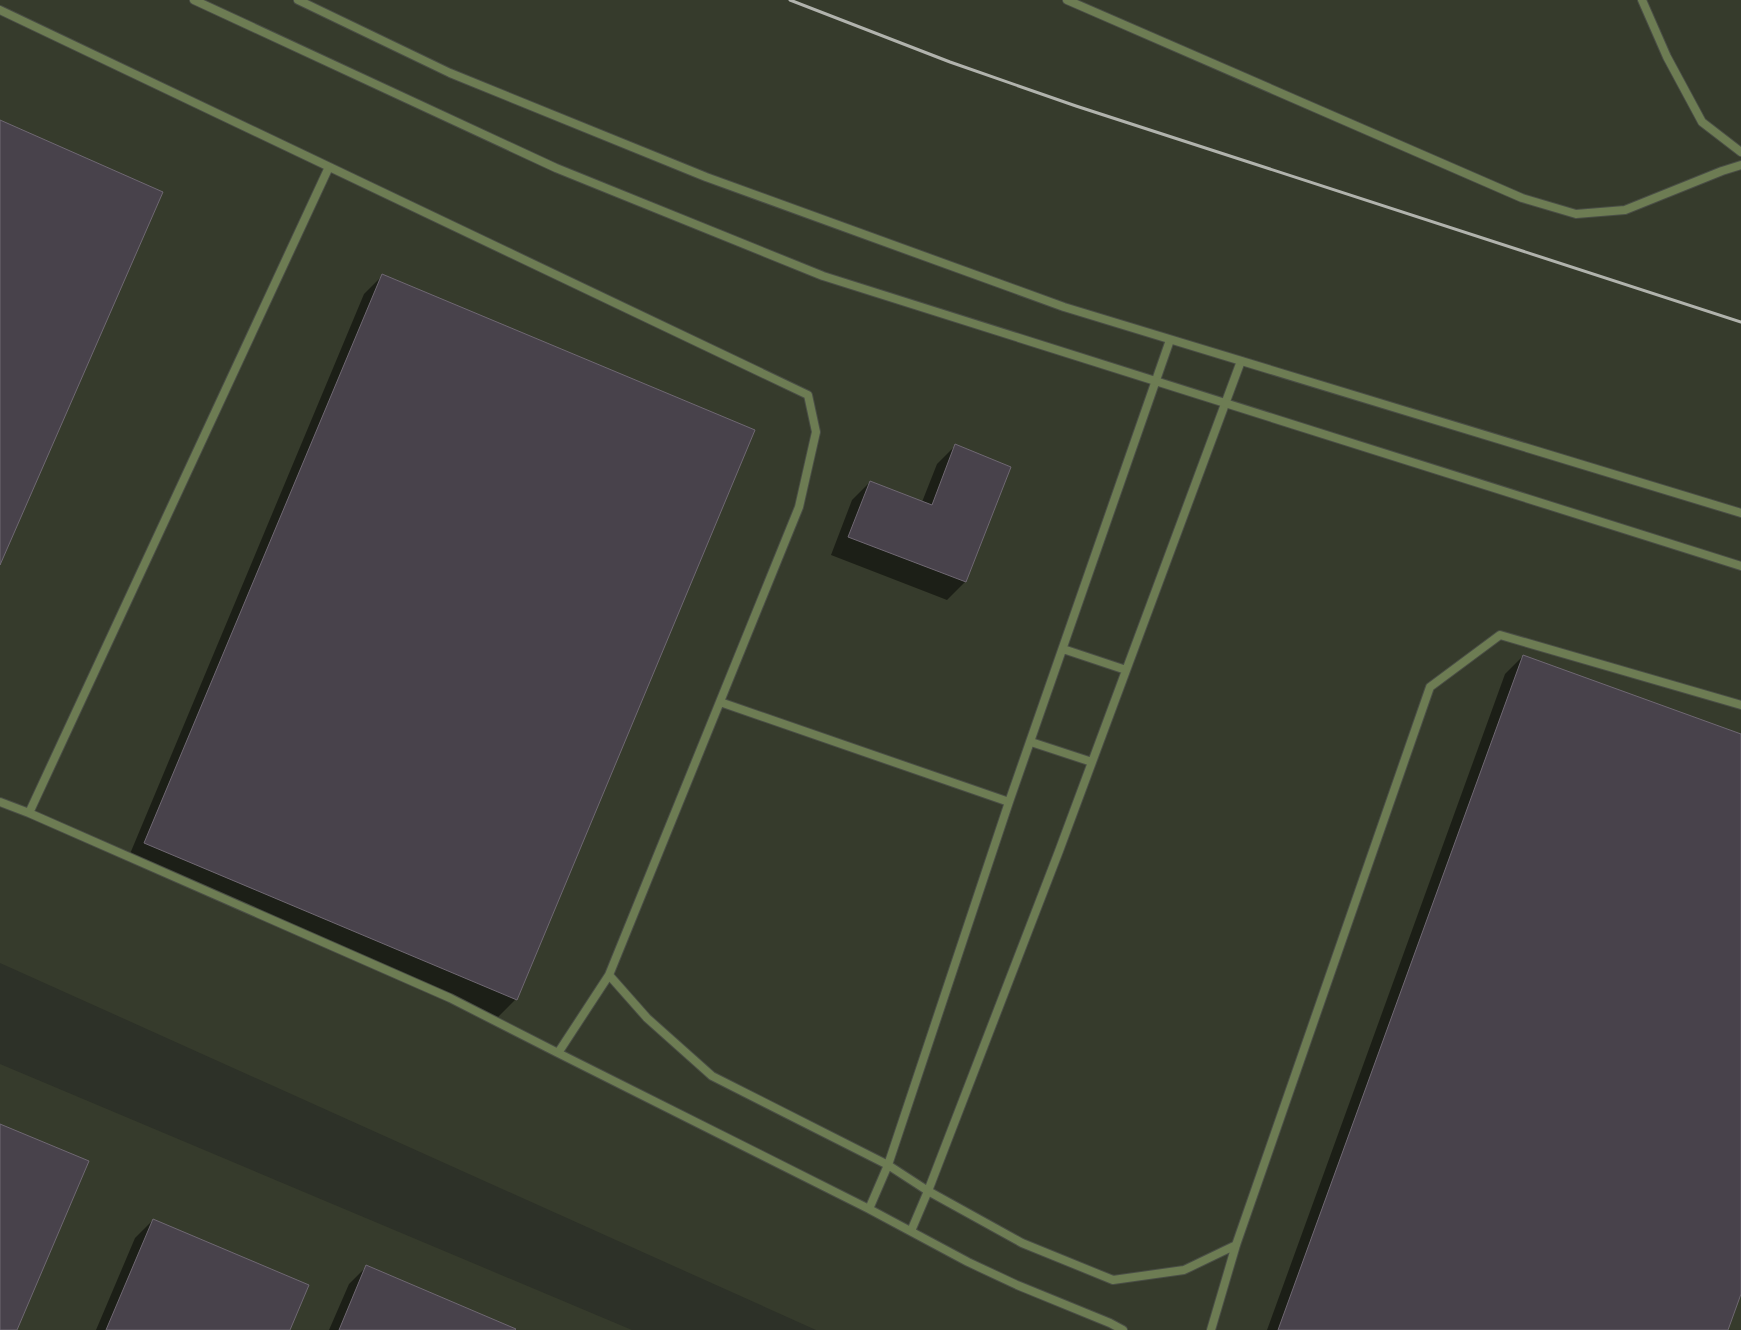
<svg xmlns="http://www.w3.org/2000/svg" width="1741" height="1330" font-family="'Asap Condensed',sans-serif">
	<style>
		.built { fill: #363b2c }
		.shadow { fill: #0007 }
		.building { fill: #48424b; stroke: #6f6872 }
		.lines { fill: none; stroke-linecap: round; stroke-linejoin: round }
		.service-casing { stroke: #4a4e46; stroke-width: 10 }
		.minor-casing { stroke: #4a4e46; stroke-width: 10 }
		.service { stroke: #6d7c53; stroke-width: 8 }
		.minor { stroke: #6d7c53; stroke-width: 8 }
		.rail { stroke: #b1b3ad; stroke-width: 3 }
	</style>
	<rect width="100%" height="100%" fill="#2d3128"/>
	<path class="built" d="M0 0H1741V1330H816L0 963Z
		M0 1064 632 1330H0Z"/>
	<path class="shadow" d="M382 276 516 999 498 1017 127 861 364 294Z
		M955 446 1010 467 965 582 947 600 831 555 852 500 870 482 922 502 937 464Z
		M1523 656 1741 735V1291L1727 1330H1267L1505 674Z
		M153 1220 289 1330H96L135 1238Z
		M367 1266 514 1330H329L349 1284Z"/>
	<path class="building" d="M0 120 163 192 0 565Z
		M382 274 755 430 517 1000 144 843Z
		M955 444 1011 467 966 582 848 537 870 481 932 505Z
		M1523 655 1741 734V1294L1728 1330H1278Z
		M0 1124 89 1161 17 1330H0Z
		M153 1219 309 1285 290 1330H106Z
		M366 1265 516 1329 515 1330H339Z"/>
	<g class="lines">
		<g class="service-casing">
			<path id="service" d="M1067 0 1522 198 1576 214 1625 210 1722 171 1741 165
				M1642 0 1667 57 1702 122 1741 152
				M0 10 808 395 816 432 799 507 609 975 647 1018 712 1076 888 1165 928 1191 1022 1243 1113 1280 1184 1270 1236 1245
				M329 167 29 813 450 998 558 1053
				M1063 649 1126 670
				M720 702 1009 802
				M1031 742 1092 762
				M0 802 29 813
				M609 975 558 1053 869 1209 968 1262 1017 1285 1110 1323 1123 1330
				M869 1209 888 1165 1009 802 1170 340
				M911 1231 928 1191 1059 851 1241 361
				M1211 1330 1236 1245 1430 687 1500 635 1741 705"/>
		</g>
		<g class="minor-casing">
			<path id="minor" d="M194 0 556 168 823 276 1741 566
				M298 0 450 73 706 177 1064 307 1741 513"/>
		</g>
		<use href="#service" class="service"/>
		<use href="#minor" class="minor"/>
		<path class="rail" d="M790 0 950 62 1076 106 1741 322"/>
	</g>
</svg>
